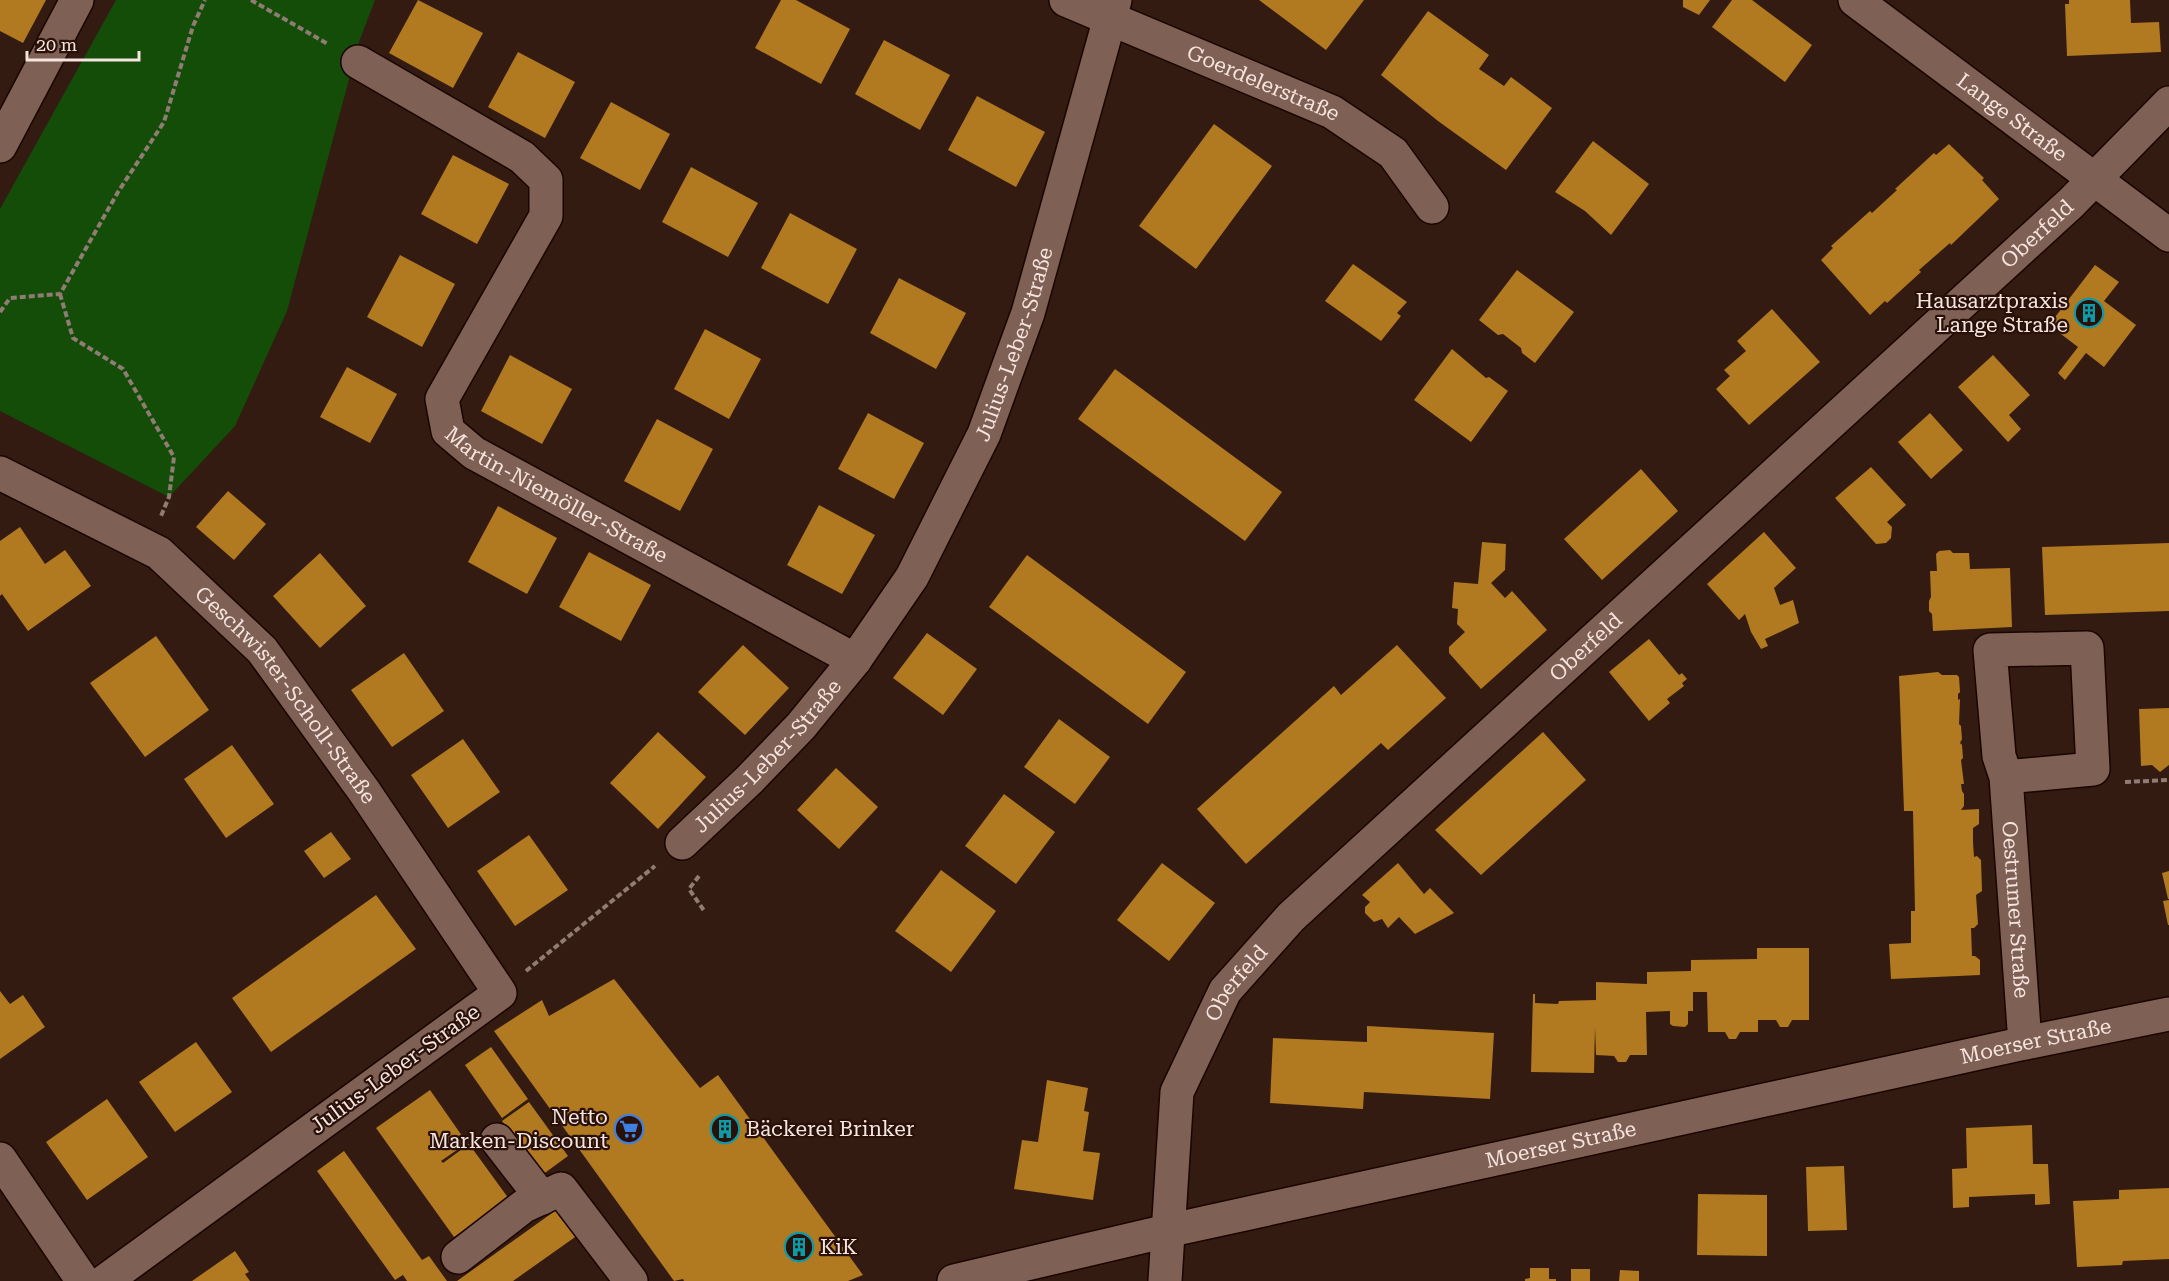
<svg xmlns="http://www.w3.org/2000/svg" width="2169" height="1281" font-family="'Roboto Serif',serif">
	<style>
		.green { fill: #134d08 }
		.building { fill: #b17920 }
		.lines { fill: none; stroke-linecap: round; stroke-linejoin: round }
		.minor-casing { stroke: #1a0501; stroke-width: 36 }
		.path { stroke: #917c75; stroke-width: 4; stroke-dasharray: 6 3; stroke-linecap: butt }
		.minor { stroke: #7e6055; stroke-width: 33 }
		.labels { text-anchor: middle; stroke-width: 4.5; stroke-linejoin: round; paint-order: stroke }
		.street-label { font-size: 21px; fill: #f6e4de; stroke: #291109 }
		.poi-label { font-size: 21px; fill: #f6e4de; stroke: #291109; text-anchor: end }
	</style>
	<rect width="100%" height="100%" fill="#331b12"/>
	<path class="green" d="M116 0H375L359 42 287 311 235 426 169 497 0 411V209Z"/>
	<path class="building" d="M0 0H46L23 43 0 31Z
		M418 0 483 33 453 88 389 53Z
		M781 0H796L850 29 821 84 755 48Z
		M1259 0H1364L1326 50Z
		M1683 0H1710L1699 15 1683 7Z
		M1732 0H1752L1812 45 1785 82 1712 27Z
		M2069 0H2130L2131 23 2159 22 2161 52 2067 56 2065 4H2069Z
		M1428 11 1489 55 1479 69 1504 86 1511 77 1552 108 1506 170 1438 121 1381 75Z
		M884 40 950 75 920 130 855 94Z
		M518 52 575 82 545 138 488 107Z
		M977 96 1045 132 1016 187 948 150Z
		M611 102 670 134 640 190 580 158Z
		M1214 124 1272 166 1196 269 1139 226Z
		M1593 141 1649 184 1611 235 1585 211 1555 192Z
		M1949 144 1984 178 1982 180 1999 199 1951 245 1950 243 1919 270 1921 272 1887 303 1885 301 1870 315 1821 260 1833 248 1831 246 1870 211 1872 213 1897 190 1895 189 1934 153 1936 155Z
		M453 155 509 184 477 244 421 214Z
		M691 167 758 203 728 257 662 222Z
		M790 213 857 249 828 304 761 268Z
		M400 255 455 284 422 347 367 317Z
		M1353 264 1407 302 1397 313 1401 316 1381 341 1325 301Z
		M2095 265 2119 282 2104 301 2136 325 2104 367 2086 353 2065 380 2058 373 2078 347 2049 325Z
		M1517 270 1574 312 1535 363 1522 353 1521 348 1503 334 1498 335 1479 320Z
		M899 278 966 313 936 369 870 333Z
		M1772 309 1820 362 1749 425 1716 389 1730 376 1724 370 1746 351 1737 341Z
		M705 329 761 359 729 419 674 389Z
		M1452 349 1486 378 1489 377 1508 391 1471 442 1414 400Z
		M510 355 572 389 542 444 481 411Z
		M1993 355 2030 395 2009 415 2021 429 2008 442 1958 387Z
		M347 367 397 394 370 443 320 417Z
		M1115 369 1282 492 1245 541 1078 419Z
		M868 413 924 443 894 499 838 469Z
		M1930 413 1963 450 1931 479 1898 442Z
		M657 419 713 449 680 511 624 481Z
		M1871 467 1906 505 1887 522 1892 527 1891 538 1886 543 1876 544 1835 498Z
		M1641 469 1678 511 1602 580 1564 539Z
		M228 491 266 524 234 560 196 527Z
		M819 505 875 535 842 594 787 565Z
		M498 506 557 538 527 594 468 562Z
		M20 527 45 564 65 550 91 586 28 631 2 594 0 596V541Z
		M1764 532 1796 568 1774 588 1780 605 1793 600 1799 623 1765 639 1768 646 1761 649 1751 632 1745 614 1739 620 1707 584Z
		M1482 542 1506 544 1505 570 1491 583 1505 598 1512 591 1547 630 1481 689 1449 653V647L1465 632 1457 624 1458 609 1452 608 1454 582 1478 584Z
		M2169 543V611L2045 615 2042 547Z
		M1950 550 1953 553H1969L1970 569 2010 568 2012 627 1933 631 1932 614 1929 611V601L1931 597 1930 571H1937L1936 554 1939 551Z
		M589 552 651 585 621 641 559 607Z
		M320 553 366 606 320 648 273 596Z
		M1027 555 1186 672 1148 724 989 607Z
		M927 633 977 669 943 715 893 678Z
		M156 636 209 710 145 757 90 683Z
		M1649 639 1679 675 1682 673 1687 679 1682 683 1684 686 1667 699 1670 703 1649 721 1609 672Z
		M743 645 789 688 745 735 698 692Z
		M1397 645 1446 698 1388 750 1381 743 1246 864 1197 809 1334 686 1341 695Z
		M404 653 444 711 392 747 351 690Z
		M1938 672 1942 675H1957L1959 677 1960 692 1958 694V700L1960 699 1959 724 1961 726 1962 739 1960 743 1962 745 1963 758 1961 760 1964 784H1961L1962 791 1964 794V806L1961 810 1979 809V824L1973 828V842L1974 857 1977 856 1981 860 1982 891 1976 895 1978 924 1974 928H1971L1972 956H1975L1980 960V975L1891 979 1889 944 1911 943V911H1915L1913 811H1904L1899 676Z
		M2169 708V765L2160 772 2152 765 2141 766 2139 709Z
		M1059 719 1110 757 1075 804 1024 767Z
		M658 732 706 777 658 829 610 783Z
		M1543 732 1586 780 1481 875 1435 830Z
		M463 739 500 792 448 828 411 775Z
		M232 745 274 804 226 838 184 779Z
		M836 768 878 807 839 849 797 810Z
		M1004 794 1055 832 1016 884 965 846Z
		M331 832 351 859 324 878 304 851Z
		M529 835 568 890 515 926 477 871Z
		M1162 863 1215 903 1169 961 1117 920Z
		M1398 863 1424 894 1430 888 1454 913 1415 934 1399 917 1388 928 1382 919 1374 922 1365 913V907L1370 902 1362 895Z
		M941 870 996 911 951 972 895 931Z
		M2169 871V899H2168L2162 873Z
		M376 895 416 949 271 1052 232 998Z
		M2169 900V925H2168L2163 901Z
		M1757 948H1809V1020H1792L1788 1027H1780L1776 1020H1758V1032H1740L1736 1039H1729L1725 1032H1708L1707 992H1693V1011H1688V1024L1685 1027 1673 1026 1670 1024V1011L1646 1012 1647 1055H1630L1626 1062H1618L1614 1056 1596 1055 1595 1027 1594 1073 1531 1072 1533 994H1535V1003L1558 1004 1559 1001 1596 1000V982L1647 984V972L1691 971V960L1757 959Z
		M614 979 700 1088 718 1075 863 1275 848 1281H684L683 1279 674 1281 494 1031 542 1000 549 1016Z
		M0 991 10 1004 23 995 45 1027 0 1059Z
		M1367 1026 1494 1033 1490 1099 1364 1092 1363 1109 1270 1103 1273 1038 1367 1042Z
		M196 1042 232 1092 175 1132 139 1082Z
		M491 1047 528 1099 502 1118 465 1065Z
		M1047 1080 1088 1088 1084 1111 1089 1112 1083 1151 1100 1153 1093 1200 1014 1189 1022 1140 1038 1142Z
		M430 1090 467 1143 441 1161 443 1163 469 1144 509 1199 454 1237 376 1128Z
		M107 1099 148 1157 87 1200 46 1142Z
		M529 1102 568 1156 542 1175 502 1121Z
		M2032 1125 2033 1164H2048L2050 1204 2035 1205V1194L1969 1197V1207L1953 1208 1952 1169 1967 1168 1966 1128Z
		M344 1151 422 1260 429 1256 447 1281H407L403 1275 395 1280 317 1171Z
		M1844 1166 1847 1230 1808 1231 1806 1167Z
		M2169 1188V1259L2123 1261 2122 1265 2077 1267 2073 1201 2119 1199V1190Z
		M1698 1194 1767 1195V1256L1697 1255Z
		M559 1208 578 1235 513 1281H457Z
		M235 1251 249 1272 245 1274 250 1281H192Z
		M1530 1268H1549V1279H1556V1281H1525V1279L1530 1278Z
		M1571 1269H1590V1281H1571Z
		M1620 1270 1639 1271V1281H1619Z"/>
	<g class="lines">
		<g class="minor-casing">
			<g id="minor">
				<path id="s1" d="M1066 0 1332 112 1393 153 1432 207"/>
				<path id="s2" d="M1855 0 2169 235"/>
				<path id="s3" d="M358 62 522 157 546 180V216L442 399 448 431 474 453 855 660"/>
				<path d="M0 146 77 0"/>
				<path id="s4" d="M0 473 159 553 262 650 364 791 500 993 105 1281"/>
				<path id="s5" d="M2006 777 2093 769 2087 648 1990 650 1999 756 2006 777 2025 1043"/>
				<path id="s6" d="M682 843 749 780 801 726 855 660 912 577 984 434 1028 313 1115 0"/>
				<path d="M497 1140 542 1198"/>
				<path d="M0 1159 83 1281"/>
				<path d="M458 1257 524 1206 561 1189 631 1281"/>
				<path id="s7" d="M954 1281 1167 1231 2025 1043 2169 1014"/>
				<path id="s8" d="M1165 1281 1177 1092 1225 991 1291 917 2071 203 2169 103"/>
			</g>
		</g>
		<path class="path" d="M251 0 328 44
			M60 294 73 338 123 369 174 457 169 497 161 516
			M0 312 10 298 60 294 118 192 164 122 193 26 205 0
			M2125 782 2169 780
			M699 876 689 889 705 912
			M526 971 655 866"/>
		<use href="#minor" class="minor"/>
	</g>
	<defs>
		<g id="building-ring" transform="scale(1.5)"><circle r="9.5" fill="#291109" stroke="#0f9aa8" stroke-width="1.5"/><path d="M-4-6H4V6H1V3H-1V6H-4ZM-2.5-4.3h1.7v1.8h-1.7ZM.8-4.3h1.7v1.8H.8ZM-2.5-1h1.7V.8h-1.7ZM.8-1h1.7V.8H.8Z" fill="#0f9aa8"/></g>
		<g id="supermarket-ring" transform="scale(1.5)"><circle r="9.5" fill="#291109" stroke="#3f7fe0" stroke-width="1.5"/><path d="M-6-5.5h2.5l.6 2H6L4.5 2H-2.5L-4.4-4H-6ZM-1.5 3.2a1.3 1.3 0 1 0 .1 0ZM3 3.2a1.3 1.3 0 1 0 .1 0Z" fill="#3f7fe0"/></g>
	</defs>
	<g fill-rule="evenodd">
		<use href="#building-ring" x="2089" y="313"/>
		<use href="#supermarket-ring" x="629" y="1129"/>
		<use href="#building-ring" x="725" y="1129"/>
		<use href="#building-ring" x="799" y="1247"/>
	</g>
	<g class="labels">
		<g class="street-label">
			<text dy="7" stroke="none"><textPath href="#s1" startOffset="214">Goerdelerstraße</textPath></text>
			<text dy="7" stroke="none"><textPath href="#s2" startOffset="196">Lange Straße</textPath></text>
			<text dy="7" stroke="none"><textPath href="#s8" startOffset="1412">Oberfeld</textPath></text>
			<text dy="7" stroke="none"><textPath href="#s6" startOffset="608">Julius-Leber-Straße</textPath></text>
			<text dy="7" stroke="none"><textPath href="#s3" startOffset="628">Martin-Niemöller-Straße</textPath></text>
			<text dy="7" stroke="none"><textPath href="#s8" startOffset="800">Oberfeld</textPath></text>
			<text dy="7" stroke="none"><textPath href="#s4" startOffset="369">Geschwister-Scholl-Straße</textPath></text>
			<text dy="7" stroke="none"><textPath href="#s6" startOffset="122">Julius-Leber-Straße</textPath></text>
			<text dy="7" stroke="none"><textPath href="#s5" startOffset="567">Oestrumer Straße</textPath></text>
			<text dy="7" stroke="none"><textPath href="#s8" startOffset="314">Oberfeld</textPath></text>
			<text dy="7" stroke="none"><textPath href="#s7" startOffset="1108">Moerser Straße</textPath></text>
			<text transform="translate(395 1069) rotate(-36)" y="7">Julius-Leber-Straße</text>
			<text dy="7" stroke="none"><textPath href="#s7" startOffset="622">Moerser Straße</textPath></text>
		</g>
		<g class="poi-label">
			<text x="2068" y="308">Hausarztpraxis<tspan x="2068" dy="24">Lange Straße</tspan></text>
			<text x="608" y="1124">Netto<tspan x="608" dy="24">Marken-Discount</tspan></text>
			<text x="746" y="1136" text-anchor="start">Bäckerei Brinker</text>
			<text x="820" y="1254" text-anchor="start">KiK</text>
		</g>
	</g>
	<path d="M27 51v9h112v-9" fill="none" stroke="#f6e4de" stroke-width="3"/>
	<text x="36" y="51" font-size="18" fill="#f6e4de" stroke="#291109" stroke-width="4.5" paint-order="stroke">20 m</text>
</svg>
